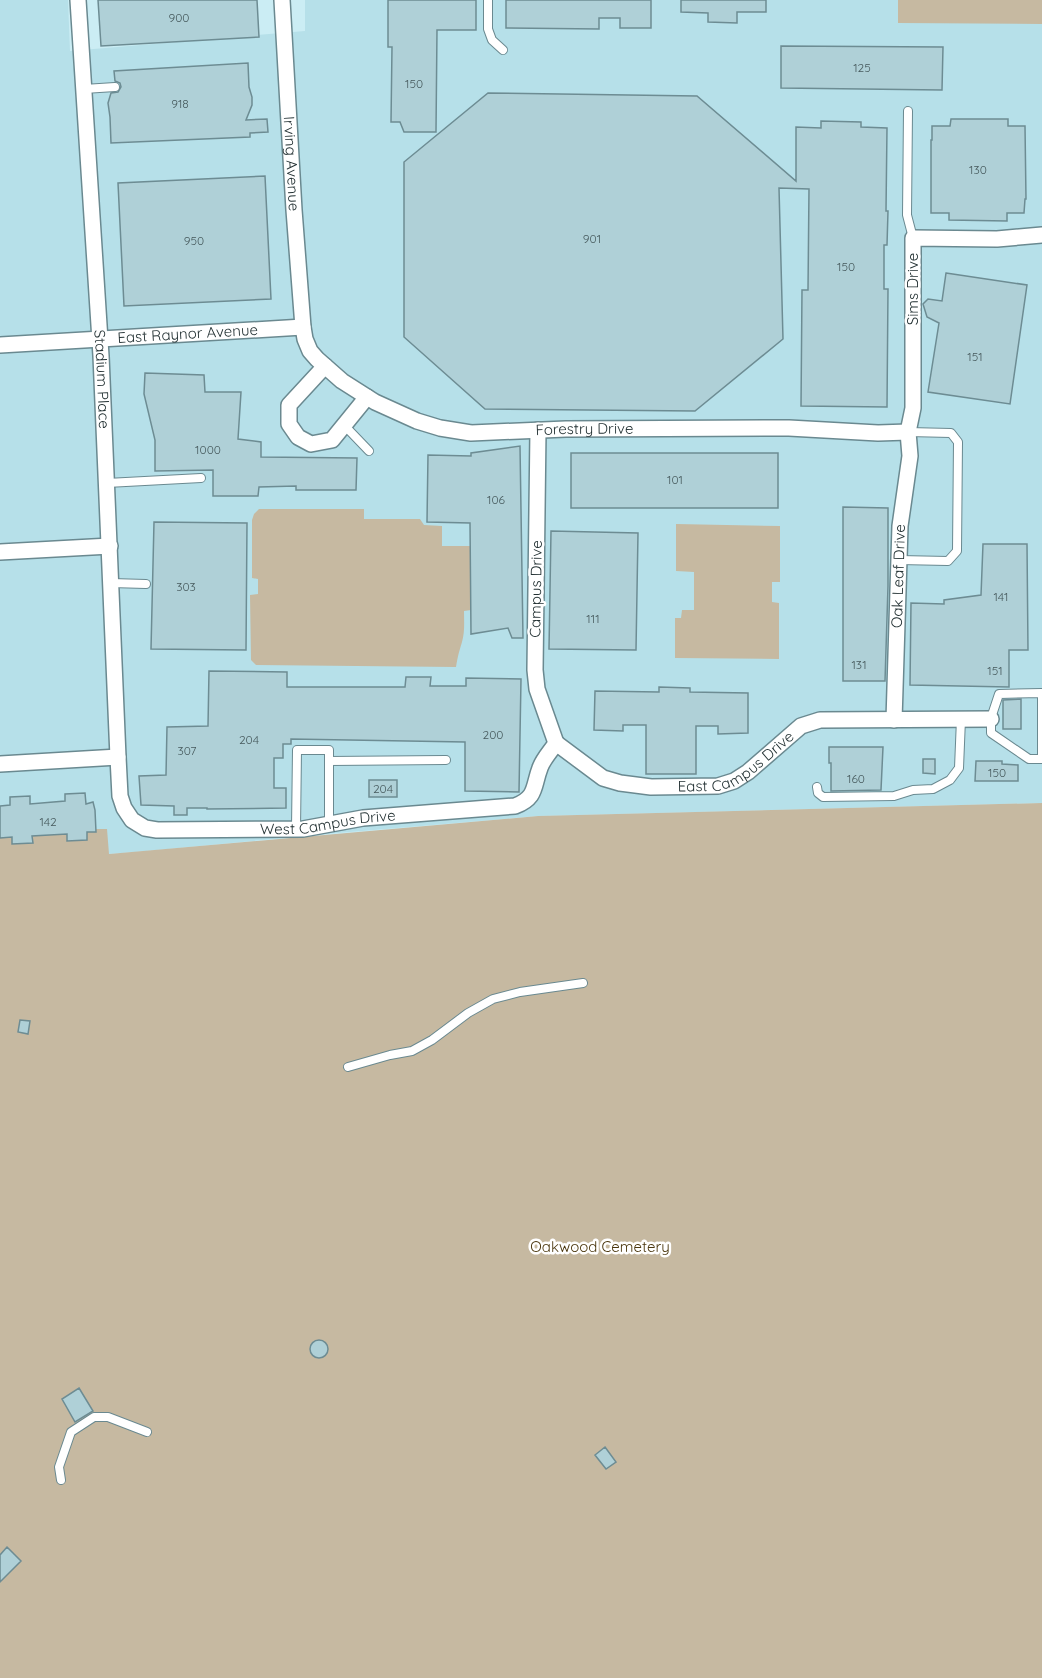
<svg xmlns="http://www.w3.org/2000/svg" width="1042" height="1678" font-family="Quicksand,sans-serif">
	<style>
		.built { fill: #b6e0e9 }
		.green { fill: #c6b9a1 }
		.building { fill: #afd0d7; stroke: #6d8c93; stroke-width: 1.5 }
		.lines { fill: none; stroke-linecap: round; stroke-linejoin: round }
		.lane-casing { stroke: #6a8990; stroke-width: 10 }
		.street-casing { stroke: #6a8990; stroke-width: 18 }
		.lane { stroke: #fff; stroke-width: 8 }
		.street { stroke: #fff; stroke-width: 15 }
		.labels { text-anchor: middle; stroke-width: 5; stroke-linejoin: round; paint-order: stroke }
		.number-label { font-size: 12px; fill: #46595c }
		.street-label { font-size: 15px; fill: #233133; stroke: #fff }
		.park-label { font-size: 15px; fill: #4a360d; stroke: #fff }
	</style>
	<rect width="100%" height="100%" fill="#cbedf4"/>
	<path class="built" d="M0 0H68L70 51 305 31V0H1042V803L538 816 338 833 135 852 0 862Z"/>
	<path class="green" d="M898 0H1042V24L898 23Z
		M259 509H364V519H420L424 525 442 526V546H470L471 610 464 611C464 621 465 632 462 642 459 652 458 655 456 667L256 665 251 660 250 595 258 594V579L252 578V520L254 514Z
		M676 524 780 526V582H772V602L779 603V659L675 658V618H681L682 610H694V572L676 571Z
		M1042 803V1678H0V838L12 837 13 844 33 843 32 835 67 834 68 841 87 840V832H96V829H107L109 854 538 816Z"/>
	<path class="building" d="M98 0H257L259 37 101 46Z
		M388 0H476V30H437L436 132H404L400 122H391L392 47H388Z
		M506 0H651V28H620V18H599V29L506 28Z
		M681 0H766V12H737V23L708 22V13L681 12Z
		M781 46 943 47 942 90 781 88Z
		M248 63 249 87 252 97V105L246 120 267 119 268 132 250 133V137L111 143 110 117 108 103 111 93 118 92 121 87 120 83 115 81 114 71Z
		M488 93 697 96 796 181V127L821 128V121L861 122V127L887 128 886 211H888L887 245H884V289H888L887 407 801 406 802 290H808L809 189 779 188 783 339 695 411 485 409 404 337V162Z
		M951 119H1008V126H1025L1026 199H1025L1024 213H1007V221L949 220V213H931V140H932V126H950Z
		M265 176 271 299 124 306 118 183Z
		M946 273 1027 285 1010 404 928 392 939 323 927 317 923 304 928 299 942 301Z
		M145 373 204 375 205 392H241L238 439 261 442V457L357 458 356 490H296V486L259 487 258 496H213V470L155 471V440L144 394Z
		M520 446 523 638H512L508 628 471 634 470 523 427 522 428 455 471 456V453Z
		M571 453H778V508H571Z
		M843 507 888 508V586L885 681H843Z
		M154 522 247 523 246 650 151 649Z
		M551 531 638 533 636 650 549 649Z
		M983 544H1027L1028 650H1009V687L910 685 911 603 944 604V600L981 595Z
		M209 671 287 672V687H405L406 677H431L430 686H466V678L521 679 519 792 465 791V742L291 739V744H283V758H274V788H286V808L207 809V808H187V815H174V806L141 805 139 776 166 775 167 727 208 726Z
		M659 687 690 688V692L748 693V733L718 734V726H696V774H646V725H623V731L594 730 595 691 659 692Z
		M1021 699V729H1003V700Z
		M829 747H883L881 790 831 791V763H829Z
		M923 759H935V774L923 773Z
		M976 761H1002V764L1018 765V781H975Z
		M369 780H397V797H369Z
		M85 793 86 804 93 802 95 810 96 832H87V840L67 841V834L32 836 33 843 12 844V837L0 838V806L10 805V797L30 796V804L65 801V794Z
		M20 1020 30 1021 28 1034 18 1032Z
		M310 1349a9 9 0 1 1 18 0a9 9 0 1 1-18 0Z
		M79 1388 93 1411 75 1422 62 1399Z
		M605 1447 616 1462 606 1469 595 1455Z
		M7 1547 21 1561 0 1582V1555Z"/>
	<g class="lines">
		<g class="lane-casing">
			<path id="lane" d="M488 0V29L492 40 503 50
				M84 89 115 87
				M908 111 907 215 913 238
				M344 425 369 451
				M107 483 201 478
				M899 560 948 561 957 551 958 442 951 433 908 432
				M111 583 146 584
				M1042 693V759H1029L991 733V718L999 694Z
				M329 761 446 760
				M817 787 818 793 823 797 894 796 913 790 933 789 950 780 959 768 961 719
				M296 829 297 750H329V824
				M348 1067 390 1055 412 1051 432 1040 468 1013 493 999 520 992 583 983
				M61 1480 59 1467 71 1432 94 1417H108L147 1432"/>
		</g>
		<g class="street-casing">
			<g id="street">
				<path id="s1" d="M78 0 101 356 118 757 120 796 124 808 132 820 145 828 157 830 303 829 363 818 515 806C537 798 533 786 540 768 543 759 551 751 556 743"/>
				<path id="s2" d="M282 0 294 210 303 327 305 339 310 351 317 359 342 381 375 402 417 421 440 428 471 433 566 429 789 428 878 433 908 432"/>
				<path id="s3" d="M0 345 303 327"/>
				<path d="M325 366 289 405V424L298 437 311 444 332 440 367 397"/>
				<path d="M538 430 535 670 537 689 556 743"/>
				<path d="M0 552 110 546"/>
				<path id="s4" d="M894 720 900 526 910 456 908 432 913 408V238L997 239 1042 235"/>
				<path id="s5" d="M556 743 603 778 620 783 651 787 718 786 734 781 748 772 801 726 820 720 991 719"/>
				<path d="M0 764 118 757"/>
			</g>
		</g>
		<use href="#lane" class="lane"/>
		<use href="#street" class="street"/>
	</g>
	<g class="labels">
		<g class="number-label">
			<text x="179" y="22">900</text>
			<text x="862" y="72">125</text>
			<text x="414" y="88">150</text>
			<text x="180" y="108">918</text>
			<text x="978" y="174">130</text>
			<text x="592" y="243">901</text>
			<text x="194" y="245">950</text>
			<text x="846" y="271">150</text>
			<text x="975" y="361">151</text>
			<text x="208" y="454">1000</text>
			<text x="675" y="484">101</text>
			<text x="496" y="504">106</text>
			<text x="186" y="591">303</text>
			<text x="1001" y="601">141</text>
			<text x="593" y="623">111</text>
			<text x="859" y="669">131</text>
			<text x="995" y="675">151</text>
			<text x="493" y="739">200</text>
			<text x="249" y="744">204</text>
			<text x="187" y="755">307</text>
			<text x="997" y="777">150</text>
			<text x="856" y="783">160</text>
			<text x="383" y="793">204</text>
			<text x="48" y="826">142</text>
		</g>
		<g class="street-label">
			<text dy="5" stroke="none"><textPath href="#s2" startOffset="164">Irving Avenue</textPath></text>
			<text transform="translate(913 289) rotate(-90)" y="5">Sims Drive</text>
			<text dy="5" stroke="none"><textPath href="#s3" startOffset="188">East Raynor Avenue</textPath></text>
			<text dy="5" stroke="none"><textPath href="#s1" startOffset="380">Stadium Place</textPath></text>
			<text dy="5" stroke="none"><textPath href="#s2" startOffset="651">Forestry Drive</textPath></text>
			<text dy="5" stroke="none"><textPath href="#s4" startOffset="144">Oak Leaf Drive</textPath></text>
			<text transform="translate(536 589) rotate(-89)" y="5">Campus Drive</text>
			<text dy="5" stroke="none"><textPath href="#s5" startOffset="200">East Campus Drive</textPath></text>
			<text dy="5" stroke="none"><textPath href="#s1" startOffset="1023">West Campus Drive</textPath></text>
		</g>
		<g class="park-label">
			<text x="600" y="1252">Oakwood Cemetery</text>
		</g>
	</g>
</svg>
